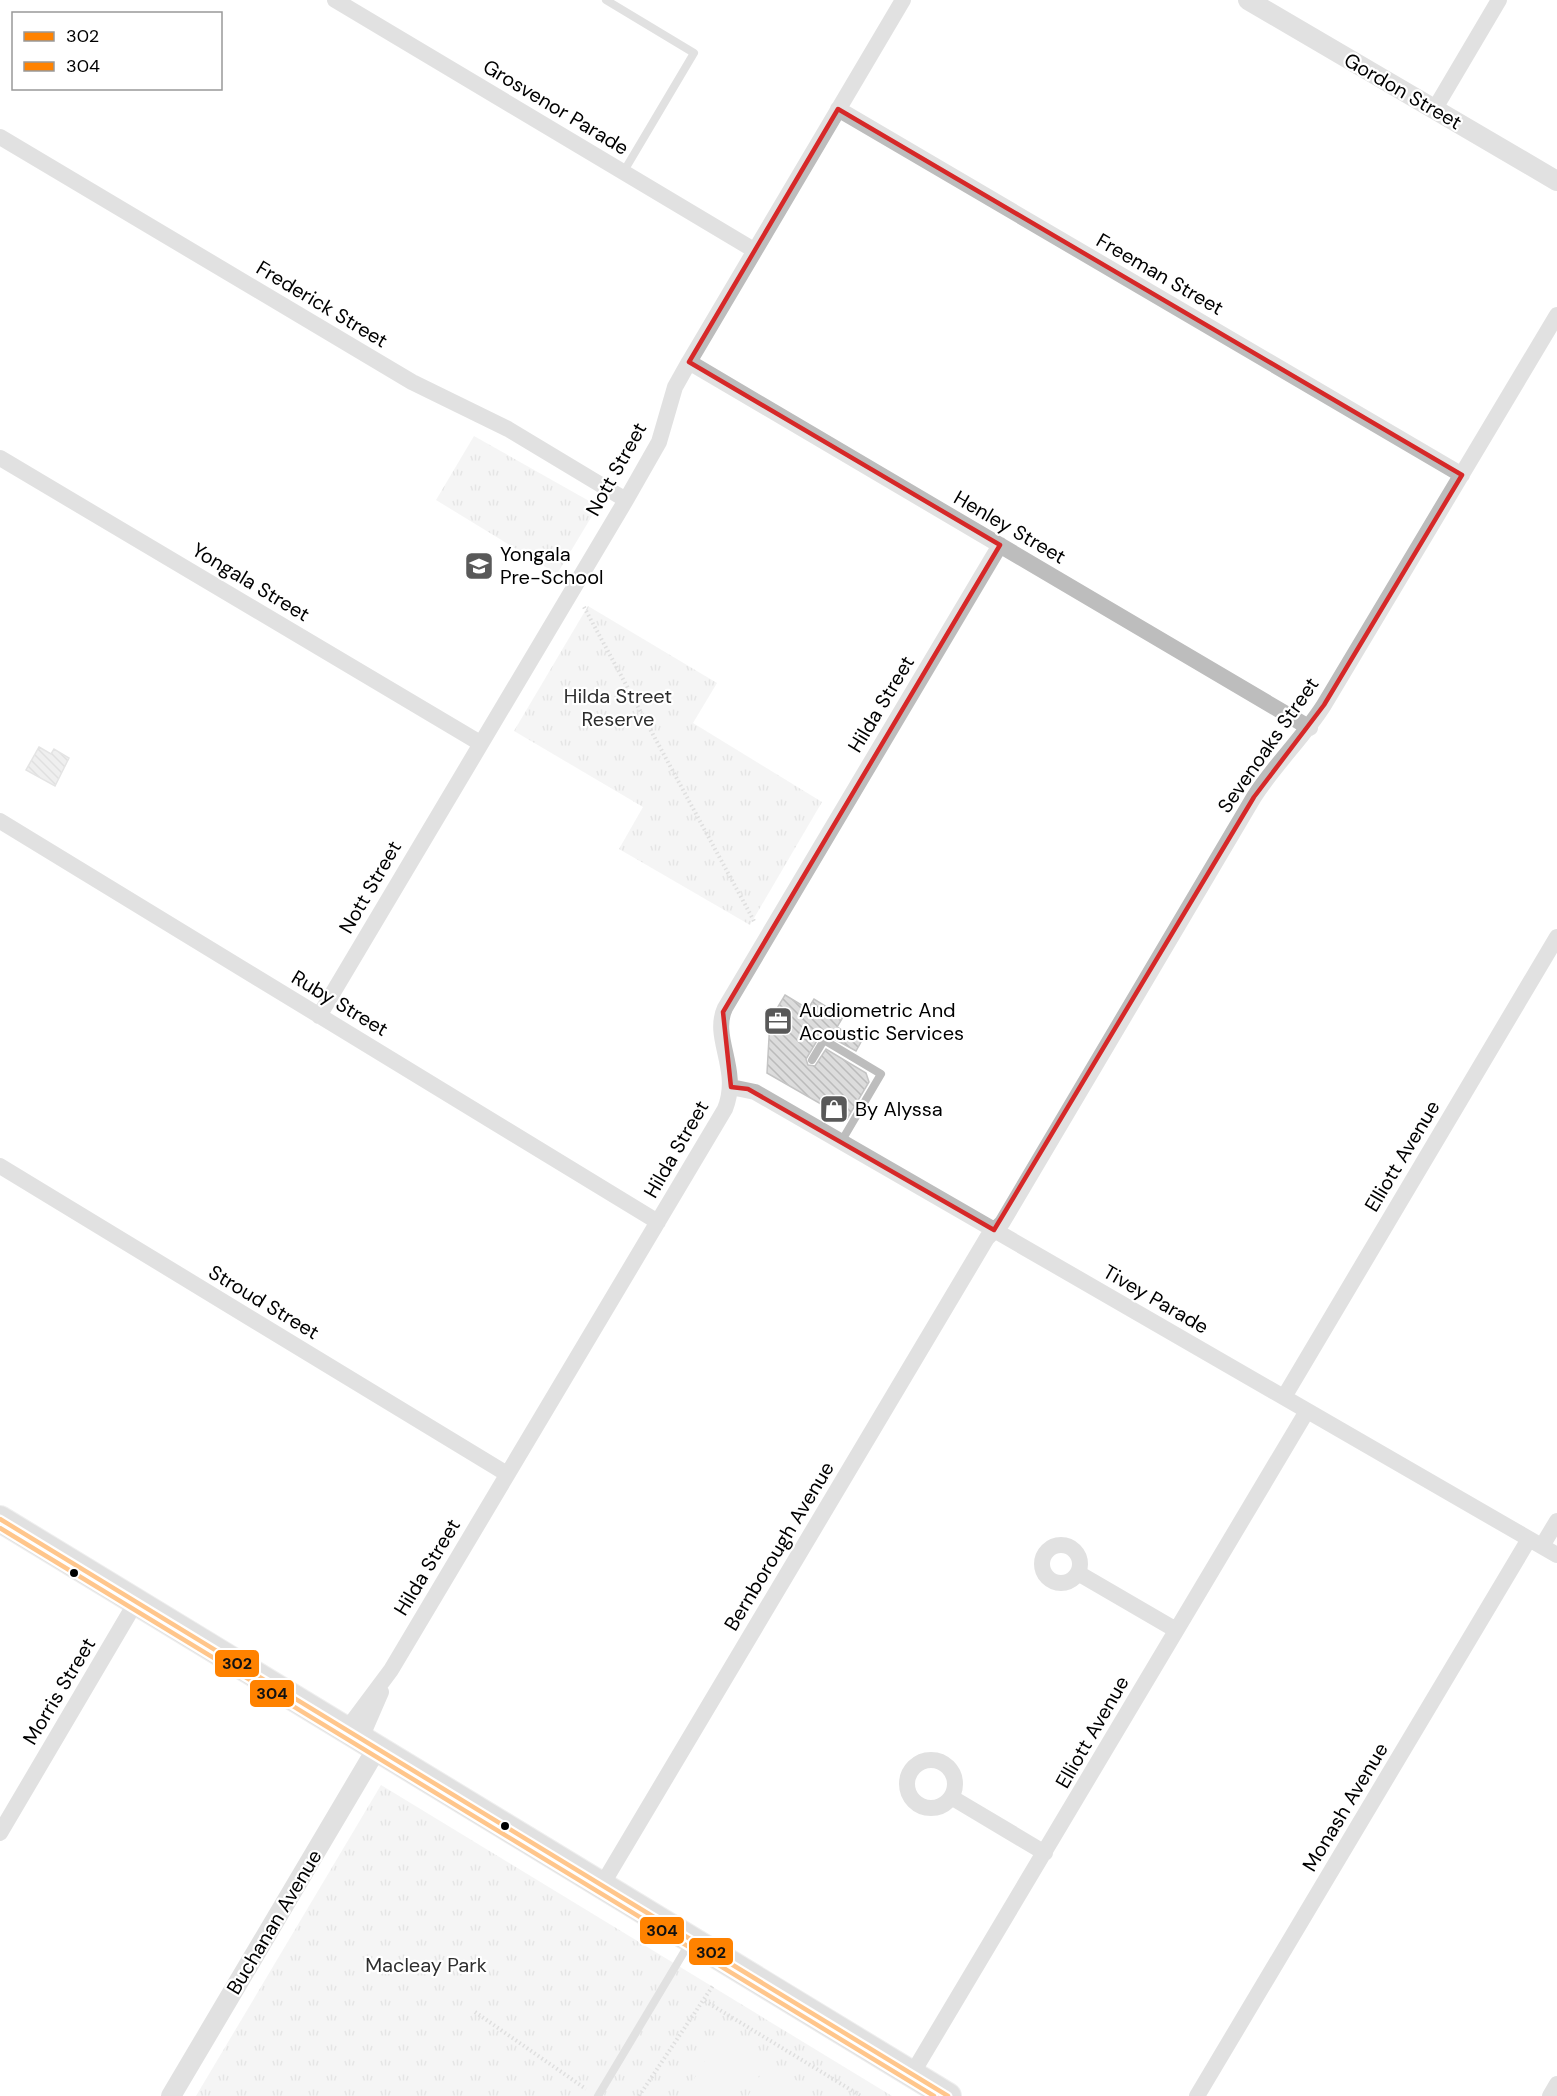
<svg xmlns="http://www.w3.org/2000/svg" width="1557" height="2096" font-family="'DM Sans',sans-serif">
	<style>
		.grass { fill: url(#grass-tufts) }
		.garden { fill: #e9e9e9 }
		.building { fill: url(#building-back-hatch); stroke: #c4c4c4; stroke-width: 1.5 }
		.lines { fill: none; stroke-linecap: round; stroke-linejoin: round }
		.primary-casing { stroke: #dbdbdb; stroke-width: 28 }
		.path { stroke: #b8b8b8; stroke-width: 4; stroke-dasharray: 1.5 3; stroke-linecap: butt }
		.service { stroke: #bdbdbd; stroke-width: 8 }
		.minor { stroke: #bdbdbd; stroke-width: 16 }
		.tertiary { stroke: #bdbdbd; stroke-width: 20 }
		.primary { stroke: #bdbdbd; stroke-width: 26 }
		.bus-1-casing { stroke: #fff; stroke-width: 9 }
		.bus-2-casing { stroke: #fff; stroke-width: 9 }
		.bus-1 { stroke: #ff8200; stroke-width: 4.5 }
		.bus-2 { stroke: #ff8200; stroke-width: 4.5 }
		.marked { fill: none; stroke: #d62828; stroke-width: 4.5; stroke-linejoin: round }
		.bus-dot { fill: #000; stroke: #fff; stroke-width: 2 }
		.labels { text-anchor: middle; stroke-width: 4.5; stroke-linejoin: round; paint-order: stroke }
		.street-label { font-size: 20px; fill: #000; stroke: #fff }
		.poi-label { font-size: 20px; fill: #000; stroke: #fff; text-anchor: start }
		.park-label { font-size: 20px; fill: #2e2e2e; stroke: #fff }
		.line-badge { stroke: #fff; stroke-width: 2 }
		.pale-badge-label { font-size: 16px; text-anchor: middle; font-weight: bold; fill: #111 }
	</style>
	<defs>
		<pattern id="grass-tufts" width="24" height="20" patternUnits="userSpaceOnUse" patternTransform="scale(1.5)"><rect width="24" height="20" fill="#e9e9e9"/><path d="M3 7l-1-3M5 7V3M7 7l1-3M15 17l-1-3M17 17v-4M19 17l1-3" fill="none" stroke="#c6c6c6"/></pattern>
		<pattern id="building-back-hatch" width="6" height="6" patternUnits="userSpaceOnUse" patternTransform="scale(1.5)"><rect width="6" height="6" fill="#dcdcdc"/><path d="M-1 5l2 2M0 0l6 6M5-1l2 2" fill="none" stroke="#bbb"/></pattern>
	</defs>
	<rect width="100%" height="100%" fill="#fff"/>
	<path class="grass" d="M474 436 598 506 557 574 436 500Z
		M588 606 717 683 693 723 822 802 750 925 619 849 643 807 514 731Z
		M381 1785 892 2096H196Z"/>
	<path class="garden" d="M720 2035 758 2058 736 2096H684Z
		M767 2064 806 2086 800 2096H748Z"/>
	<path class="building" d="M39 747 51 754 54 749 69 758 55 786 26 770Z
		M785 995 808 1009 814 999 843 1017 837 1027 861 1042 856 1051 827 1035 821 1034 806 1059 808 1065 815 1066 826 1049 866 1073 869 1082 847 1119 767 1073 770 1020Z"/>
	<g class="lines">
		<g class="primary-casing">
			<path id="primary" d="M0 1519 948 2096"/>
		</g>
		<path class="path" d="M584 607 754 921
			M705 2001 861 2096
			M475 2012 586 2089
			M639 2096 714 1984"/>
		<path class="service" d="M606 0 694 53 624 171
			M812 1060 824 1040 881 1074 841 1142
			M598 2096 690 1942"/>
		<path class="minor" d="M335 0 754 250
			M838 109 1462 475
			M1434 110 1499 0
			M0 137 412 382 508 429 626 500
			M689 362 1310 728
			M0 458 480 743
			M0 821 658 1222
			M319 1016 626 500 659 442 675 387 689 362 903 0
			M731 1087 755 1092 1557 1555
			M0 1166 507 1474
			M1284 1397 1557 937
			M1042 1564a19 19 0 1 1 38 0a19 19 0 1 1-38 0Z
			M1542 1546 1557 1521
			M1078 1573 1176 1630
			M347 1729 391 1670 725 1109C741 1069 711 1038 725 1008L1000 545
			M361 1738 381 1692
			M907 1784a24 24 0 1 1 48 0a24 24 0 1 1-48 0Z
			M951 1797 1045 1853
			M0 1833 136 1602
			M602 1885 987 1238 1002 1223 1254 797C1275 764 1303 738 1324 705L1557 315
			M912 2074 1307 1411
			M1197 2096 1529 1539
			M1550 2096 1557 2084"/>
		<path class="tertiary" d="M1248 0 1557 181
			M171 2096 377 1748"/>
		<use href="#primary" class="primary"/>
		<g class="bus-1-casing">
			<path id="bus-1" d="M0 1519 948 2096"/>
		</g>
		<g class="bus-2-casing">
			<path id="bus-2" d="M0 1528 934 2096"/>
		</g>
		<use href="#bus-1" class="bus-1"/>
		<use href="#bus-2" class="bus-2"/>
	</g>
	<path d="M0 0H1557V2096H0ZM838 109 1462 475 1324 705 1254 797 994 1230 748 1089 731 1087 723 1012 1000 545 689 362Z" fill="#fff" fill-opacity=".55" fill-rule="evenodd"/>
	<path class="marked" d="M838 109 1462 475 1324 705 1254 797 994 1230 748 1089 731 1087 723 1012 1000 545 689 362Z"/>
	<defs>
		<g id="school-square" transform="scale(1.5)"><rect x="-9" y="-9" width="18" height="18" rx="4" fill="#595959" stroke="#fff"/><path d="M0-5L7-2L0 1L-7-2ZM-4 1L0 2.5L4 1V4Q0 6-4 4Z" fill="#fff"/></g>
		<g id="office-square" transform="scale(1.5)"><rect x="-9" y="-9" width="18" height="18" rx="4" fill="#595959" stroke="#fff"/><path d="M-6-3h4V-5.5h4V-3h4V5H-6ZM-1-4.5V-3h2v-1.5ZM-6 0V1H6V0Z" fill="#fff"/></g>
		<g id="shop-square" transform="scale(1.5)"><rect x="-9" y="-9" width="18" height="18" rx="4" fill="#595959" stroke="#fff"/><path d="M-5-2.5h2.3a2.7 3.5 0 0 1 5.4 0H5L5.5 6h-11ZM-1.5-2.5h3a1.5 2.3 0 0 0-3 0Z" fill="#fff"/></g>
	</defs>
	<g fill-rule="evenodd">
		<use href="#school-square" x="479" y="566"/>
		<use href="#office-square" x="778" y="1021"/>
		<use href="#shop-square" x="834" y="1109"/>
	</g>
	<g class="bus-dot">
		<circle cx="74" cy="1573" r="5"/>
		<circle cx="505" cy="1826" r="5"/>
	</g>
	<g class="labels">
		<g class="street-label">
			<text transform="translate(1403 91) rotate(30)" y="7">Gordon Street</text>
			<text transform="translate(556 107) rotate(31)" y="7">Grosvenor Parade</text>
			<text transform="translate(1160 274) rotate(30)" y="7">Freeman Street</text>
			<text transform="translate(322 304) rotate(31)" y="7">Frederick Street</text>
			<text transform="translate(616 469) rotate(-61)" y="7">Nott Street</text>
			<text transform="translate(1010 527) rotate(30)" y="7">Henley Street</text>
			<text transform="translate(251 582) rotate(31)" y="7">Yongala Street</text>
			<text transform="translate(881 704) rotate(-59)" y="7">Hilda Street</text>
			<text transform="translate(1268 745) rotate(-55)" y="7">Sevenoaks Street</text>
			<text transform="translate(370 887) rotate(-60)" y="7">Nott Street</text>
			<text transform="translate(340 1003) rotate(31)" y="7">Ruby Street</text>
			<text transform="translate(676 1149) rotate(-60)" y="7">Hilda Street</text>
			<text transform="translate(1402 1156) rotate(-59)" y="7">Elliott Avenue</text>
			<text transform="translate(1156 1299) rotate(30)" y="7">Tivey Parade</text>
			<text transform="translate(264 1302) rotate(31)" y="7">Stroud Street</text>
			<text transform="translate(779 1546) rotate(-59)" y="7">Bernborough Avenue</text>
			<text transform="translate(427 1567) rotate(-59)" y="7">Hilda Street</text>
			<text transform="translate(59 1691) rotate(-59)" y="7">Morris Street</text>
			<text transform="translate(1092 1732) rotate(-60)" y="7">Elliott Avenue</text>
			<text transform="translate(1345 1807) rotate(-59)" y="7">Monash Avenue</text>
			<text transform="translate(274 1922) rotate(-59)" y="7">Buchanan Avenue</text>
		</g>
		<g class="poi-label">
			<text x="500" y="561">Yongala<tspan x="500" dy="23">Pre-School</tspan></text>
			<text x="799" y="1017">Audiometric And<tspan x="799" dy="23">Acoustic Services</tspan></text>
			<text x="855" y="1116">By Alyssa</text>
		</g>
		<g class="park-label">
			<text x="618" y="703">Hilda Street<tspan x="618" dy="23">Reserve</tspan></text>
			<text x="426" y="1972">Macleay Park</text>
		</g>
	</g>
	<g class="line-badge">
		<rect x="214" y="1649" width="46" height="29" rx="6" fill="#ff8200"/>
		<rect x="249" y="1679" width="46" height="29" rx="6" fill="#ff8200"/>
		<rect x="639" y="1916" width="46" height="29" rx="6" fill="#ff8200"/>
		<rect x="688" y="1937" width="46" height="29" rx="6" fill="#ff8200"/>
	</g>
	<g class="pale-badge-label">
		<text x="237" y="1669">302</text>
		<text x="272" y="1699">304</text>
		<text x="662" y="1936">304</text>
		<text x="711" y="1958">302</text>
	</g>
	<rect x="12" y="12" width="210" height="78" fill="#ffffff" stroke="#999999" stroke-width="1.5"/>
	<rect x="24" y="32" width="30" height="9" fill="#ff8200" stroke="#999999" stroke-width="1.5"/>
	<text x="66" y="42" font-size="18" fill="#000000">302</text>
	<rect x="24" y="62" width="30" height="9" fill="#ff8200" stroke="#999999" stroke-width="1.5"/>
	<text x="66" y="72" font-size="18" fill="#000000">304</text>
</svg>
